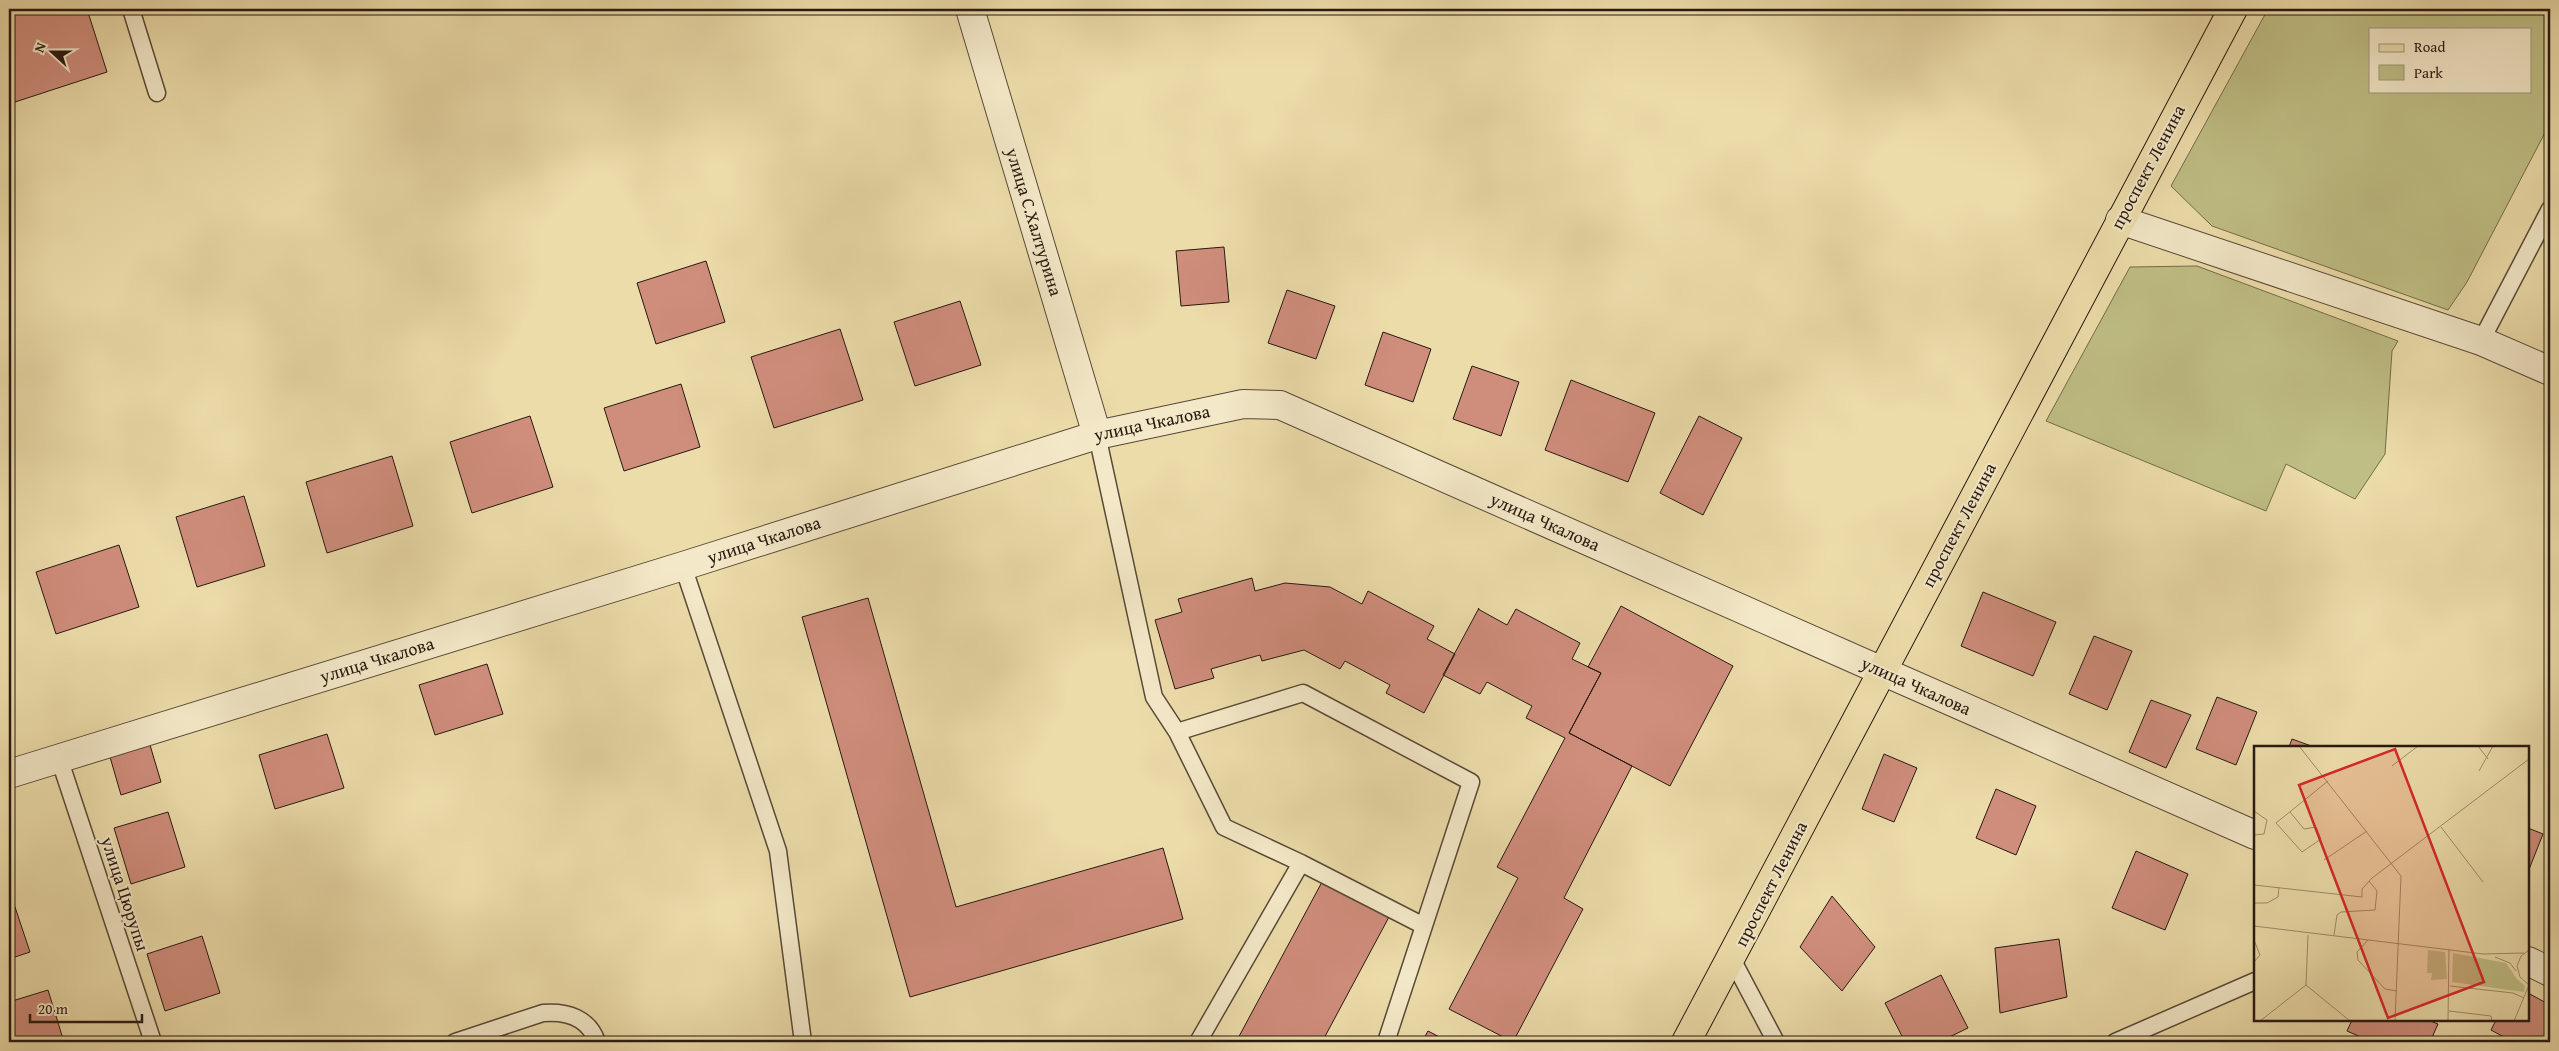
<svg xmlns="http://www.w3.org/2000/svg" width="2559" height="1051" font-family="'Gentium Book Plus',serif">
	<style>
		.green { fill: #bfbe84; stroke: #736c4a; fill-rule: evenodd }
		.building { fill: #cf8d7c; stroke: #271910 }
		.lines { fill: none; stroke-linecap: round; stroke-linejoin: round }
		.service-casing { stroke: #584a36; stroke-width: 19 }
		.minor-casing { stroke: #584a36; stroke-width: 30 }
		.tertiary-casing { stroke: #584a36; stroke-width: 30 }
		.primary-casing { stroke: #271910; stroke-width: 30 }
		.service { stroke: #f3e8c8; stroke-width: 16 }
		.minor { stroke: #f3e8c8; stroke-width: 28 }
		.tertiary { stroke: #f3e8c8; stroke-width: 28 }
		.primary { stroke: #ecdcaa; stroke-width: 28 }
		.labels { text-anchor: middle; stroke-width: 4; stroke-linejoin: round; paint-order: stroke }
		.street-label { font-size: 18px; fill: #271910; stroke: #f3e8c8 }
		.inset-road { fill: none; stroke: #9d8e6c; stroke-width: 1 }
		.view { fill: #d62828; fill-opacity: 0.15; stroke: #d62828; stroke-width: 2.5 }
		.inset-edge { fill: none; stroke: #271910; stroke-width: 2.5 }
	</style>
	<rect width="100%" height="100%" fill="#ecdcaa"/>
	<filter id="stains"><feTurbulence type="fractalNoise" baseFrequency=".004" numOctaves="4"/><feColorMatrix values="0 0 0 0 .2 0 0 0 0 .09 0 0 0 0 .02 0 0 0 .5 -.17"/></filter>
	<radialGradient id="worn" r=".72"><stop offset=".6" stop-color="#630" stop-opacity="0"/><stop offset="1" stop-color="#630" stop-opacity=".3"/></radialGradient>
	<path class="green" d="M2268 9H2550V123L2467 282 2448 310 2212 226 2171 186ZM2370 29H2530V91H2370Z
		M2197 266 2398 341 2392 351 2385 454 2355 499 2286 464 2266 511 2046 421 2130 267Z"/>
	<path class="building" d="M9 9H87L107 72 12 103 9 94Z
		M1224 247 1229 302 1181 306 1176 251Z
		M706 261 725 322 656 344 637 283Z
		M1287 290 1335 306 1316 359 1268 343Z
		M960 301 981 365 915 386 894 322Z
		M840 329 863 400 774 428 751 357Z
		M1383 332 1431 349 1413 402 1365 385Z
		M1472 366 1519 382 1501 436 1453 419Z
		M1571 380 1655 413 1628 482 1545 450Z
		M681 384 700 447 624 471 604 408Z
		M530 416 553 487 472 513 450 442Z
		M1699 416 1742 438 1703 515 1660 493Z
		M392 456 413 526 327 553 306 482Z
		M244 496 265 566 197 587 176 517Z
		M119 545 139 607 56 634 36 572Z
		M1252 578 1255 591 1285 583 1330 587 1362 604 1368 591 1434 626 1427 639 1455 654 1424 713 1386 693 1390 685 1345 661 1340 669 1304 650 1262 661 1260 655 1211 669 1214 678 1175 689 1155 620 1182 612 1178 599Z
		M1983 592 2056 622 2033 676 1961 646Z
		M868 598 956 907 1163 848 1183 919 910 997 802 617Z
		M1621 606 1733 666 1670 786 1569 733 1601 673 1588 667Z
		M1479 608 1478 609 1507 625 1516 609 1580 643 1572 659 1601 673 1569 733 1632 766 1564 898 1583 909 1513 1042 1449 1009 1518 878 1497 867 1565 738 1526 718 1532 706 1487 682 1480 694 1443 675Z
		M2094 636 2132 651 2107 710 2069 694Z
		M487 664 503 714 435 735 419 685Z
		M2217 697 2257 712 2236 765 2196 749Z
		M2151 700 2191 715 2166 768 2129 752Z
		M327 734 344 788 275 809 259 755Z
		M2292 739 2314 747H2289Z
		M150 745 161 782 121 795 110 757Z
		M1884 754 1917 768 1894 822 1862 809Z
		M1996 789 2036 806 2016 855 1976 838Z
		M168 812 185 867 131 884 114 828Z
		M2528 828 2543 834 2528 872Z
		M2136 851 2188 874 2165 930 2112 908Z
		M1322 882 1389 917 1322 1042H1236Z
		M9 895H11L30 952 9 959Z
		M1832 896 1875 947 1842 991 1800 947Z
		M202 936 220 993 165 1011 147 954Z
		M2059 939 2067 997 2000 1013 1995 948Z
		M1941 975 1968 1028 1939 1042H1905L1885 1003Z
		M48 990 64 1042H13L9 1028V1002Z
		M2528 993 2550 1005V1042H2513L2491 1030 2496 1020H2528Z
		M2352 1020H2428L2438 1024 2430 1042H2372L2347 1031Z
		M1428 1031 1449 1042H1422Z"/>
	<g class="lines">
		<g class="service-casing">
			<path id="service" d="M131 9 157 93
				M2481 341 2550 209
				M1097 435 1154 697 1177 732 1224 827 1301 863 1198 1042
				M683 566 778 851 803 1042
				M1177 732 1303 693 1471 782 1386 1042
				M59 758 153 1042
				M1301 863 1424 926
				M1732 959 1776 1042
				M455 1042 543 1013C567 1011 589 1018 597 1042
				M2115 1042 2255 981"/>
		</g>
		<g class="minor-casing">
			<path id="minor" d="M970 9 1097 435
				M2120 220 2481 341 2550 371
				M9 774 683 566 1097 435 1243 404 1280 405 1882 671"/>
		</g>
		<g class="tertiary-casing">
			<path id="tertiary" d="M1882 671 2255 835
				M2528 961 2550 972"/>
		</g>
		<g class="primary-casing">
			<path id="primary" d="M1686 1042 2233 9"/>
		</g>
		<use href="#service" class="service"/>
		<use href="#minor" class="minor"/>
		<use href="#tertiary" class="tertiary"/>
		<use href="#primary" class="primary"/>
	</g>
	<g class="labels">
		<g class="street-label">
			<text transform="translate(2148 167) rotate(-62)" y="6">проспект Ленина</text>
			<text transform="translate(1034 222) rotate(73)" y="6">улица С.Халтурина</text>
			<text transform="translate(1152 423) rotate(-12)" y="6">улица Чкалова</text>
			<text transform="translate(1545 522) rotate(24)" y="6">улица Чкалова</text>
			<text transform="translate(1959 525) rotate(-62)" y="6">проспект Ленина</text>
			<text transform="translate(764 540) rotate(-18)" y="6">улица Чкалова</text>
			<text transform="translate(377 660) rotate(-17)" y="6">улица Чкалова</text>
			<text transform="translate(1916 686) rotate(24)" y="6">улица Чкалова</text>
			<text transform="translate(1771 884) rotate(-63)" y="6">проспект Ленина</text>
			<text transform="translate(125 894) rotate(72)" y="6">улица Цюрупы</text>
		</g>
	</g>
	<g transform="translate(2254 746)">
		<rect width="275" height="275" fill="#ecdcaa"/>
		<path d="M174 204 191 206 193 233 177 234 178 227H173ZM199 207 252 217 263 233 271 240 270 246 198 236Z" fill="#bfbe84"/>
		<path class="inset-road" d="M45 0 147 130 141 275M224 0 234 13M138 20 164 0M225 25 239 0M0 65 13 74 10 88 0 89M22 77 48 106 67 93 62 81 50 83 36 66M22 77 74 35M187 81 229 136M70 114 113 85M0 139 108 151V143L118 132 275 13M0 157H13L24 151 25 141M0 180 229 208 270 207M80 189 83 169 87 166 121 164 123 145 115 135M0 194 6 209 0 216M114 194 103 206 104 214 131 243 143 245M275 204 267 210 263 220 266 231 275 239M241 211 256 217 262 225M52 239 96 275M52 239 54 189M196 240 259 247 270 252M195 265 237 270 238 275M6 275 52 239M194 275 195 203M260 275 275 239"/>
		<path class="view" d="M141 3 230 236 134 272 45 39Z"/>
		<rect width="275" height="275" class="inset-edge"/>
	</g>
	<rect width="2559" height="1051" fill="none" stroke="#ecdcaa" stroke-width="30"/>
	<rect x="10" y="10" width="2539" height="1031" fill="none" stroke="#271910" stroke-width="2.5"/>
	<rect x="15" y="15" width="2529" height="1021" fill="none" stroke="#271910"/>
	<rect x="2369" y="28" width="162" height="65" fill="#f3e8c8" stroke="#a1957e"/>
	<rect x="2379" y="44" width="25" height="8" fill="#ecdcaa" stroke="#a1957e"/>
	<text x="2414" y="52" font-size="15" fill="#271910">Road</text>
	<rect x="2379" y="65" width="25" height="15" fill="#bfbe84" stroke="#a1957e"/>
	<text x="2414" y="78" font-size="15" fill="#271910">Park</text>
	<g transform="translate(52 52) rotate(291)" stroke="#f3e8c8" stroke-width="4" paint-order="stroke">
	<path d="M0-4L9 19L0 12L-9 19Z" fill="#271910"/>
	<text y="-8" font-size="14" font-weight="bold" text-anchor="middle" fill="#271910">N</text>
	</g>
	<path d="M30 1014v8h112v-8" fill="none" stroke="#271910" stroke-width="2.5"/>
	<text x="38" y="1014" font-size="15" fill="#271910" stroke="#f3e8c8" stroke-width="4" paint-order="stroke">20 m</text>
	<rect width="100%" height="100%" filter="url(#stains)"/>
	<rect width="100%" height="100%" fill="url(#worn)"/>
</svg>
